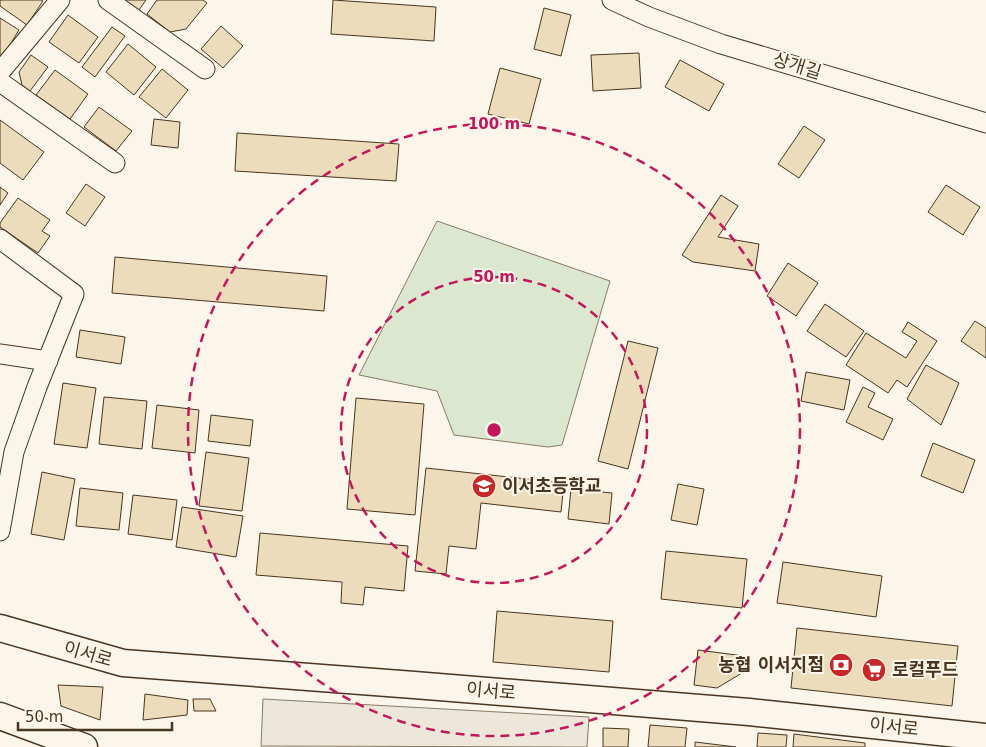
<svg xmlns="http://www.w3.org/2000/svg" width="986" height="747" font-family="'DejaVu Sans','Noto Sans KR',sans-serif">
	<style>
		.green { fill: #dce7d0; stroke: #887966 }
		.parking { fill: #ede7d9; stroke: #887966 }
		.building { fill: #ecdcbc; stroke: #4a3520 }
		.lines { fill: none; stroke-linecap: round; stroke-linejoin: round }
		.street-casing { stroke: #4a3520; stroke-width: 21 }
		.secondary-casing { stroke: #4a3520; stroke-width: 29 }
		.street { stroke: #fbf6e9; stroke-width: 19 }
		.secondary { stroke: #fbf6e9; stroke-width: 26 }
		.ring { fill: none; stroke: #c2185b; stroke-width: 2.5; stroke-dasharray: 9 6 }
		.labels { text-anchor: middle; stroke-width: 4; stroke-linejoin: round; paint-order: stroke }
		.street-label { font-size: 18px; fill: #4a3520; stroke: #fbf6e9 }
		.poi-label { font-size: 18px; font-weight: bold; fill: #4a3520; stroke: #fbf6e9; text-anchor: start }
		.centre { fill: #c2185b; stroke: #fbf6e9; stroke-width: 2.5 }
		.ring-label { font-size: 15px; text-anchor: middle; font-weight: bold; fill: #c2185b; stroke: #fbf6e9; stroke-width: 4; stroke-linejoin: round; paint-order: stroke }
	</style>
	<rect width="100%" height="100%" fill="#fbf6e9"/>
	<path class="green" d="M437 221 610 281 562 445 548 447 454 435 437 391 359 375Z"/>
	<path class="parking" d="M263 699 589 717 587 747 261 746Z"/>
	<path class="building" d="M0 0H41L43 1 27 25 0 6Z
		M124 0H146L139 10Z
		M157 0H203L207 3 186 29 170 32 147 14Z
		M333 0 436 7 434 41 331 34Z
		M544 8 571 15 561 56 534 49Z
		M68 15 98 37 79 63 49 42Z
		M0 18 19 30 0 61Z
		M221 26 243 46 223 68 201 49Z
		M112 27 125 36 95 77 82 67Z
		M128 44 156 67 134 95 106 72Z
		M639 53 641 88 593 91 591 55Z
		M31 55 48 67 30 91 22 85 19 72Z
		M680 60 724 84 709 111 665 87Z
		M500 68 541 79 529 124 488 114Z
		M162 69 188 90 166 118 139 97Z
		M55 70 88 94 70 119 36 95Z
		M99 107 132 131 116 151 84 127Z
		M154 119 180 122 178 148 151 145Z
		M0 120 44 152 23 180 0 163Z
		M804 126 825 140 799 178 778 164Z
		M237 133 399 144 396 181 235 171Z
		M86 184 105 197 85 226 66 213Z
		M946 185 980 207 963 235 928 212Z
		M0 187 8 193 0 205Z
		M721 195 738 206 718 237 759 244 755 271 693 262 682 255Z
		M18 198 50 220 42 231 50 236 38 253 0 227V223Z
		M115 257 327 276 324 311 112 293Z
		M788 263 818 283 796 316 767 296Z
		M825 304 864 331 846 357 807 331Z
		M975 321 986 328V358L961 341Z
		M908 322 937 341 907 387 897 380 888 393 846 365 866 333 906 358 917 341 902 332Z
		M80 330 125 337 121 364 76 357Z
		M628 341 658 348 628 469 598 461Z
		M926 365 959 383 941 425 907 399Z
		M806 372 850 380 844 410 801 401Z
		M63 383 96 388 87 448 54 444Z
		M863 387 875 393 868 407 893 419 883 440 846 422Z
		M104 397 147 401 142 449 99 444Z
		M356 398 424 404 415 515 347 509Z
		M157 405 199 410 195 453 152 448Z
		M211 415 253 420 250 446 208 441Z
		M933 443 975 460 963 493 921 476Z
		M206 452 249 458 242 511 199 506Z
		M426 468 564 483 561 512 481 503 476 549 449 546 446 574 415 571Z
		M42 472 75 479 64 540 31 534Z
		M678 484 704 489 697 525 671 520Z
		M80 488 123 493 119 530 76 526Z
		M571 489 612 493 609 524 568 519Z
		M133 495 177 500 172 540 128 534Z
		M182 507 243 516 236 557 176 547Z
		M260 533 408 546 404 591 365 587 363 605 341 603 342 582 256 575Z
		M666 551 747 559 742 608 661 599Z
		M783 562 882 576 876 617 777 603Z
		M497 611 613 621 609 672 493 662Z
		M797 628 958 646 952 706 791 688Z
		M698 650 744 656 742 673 717 688 694 685Z
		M58 685 103 687 100 720 61 706Z
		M145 694 188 700 187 715 143 720Z
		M193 699H210L216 711H194Z
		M650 725 687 728 685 747H648Z
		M603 728 629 729 628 747H603Z
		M758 733 787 735 786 747H757Z
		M794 734 865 743V747H793Z
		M695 742 736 747H695Z"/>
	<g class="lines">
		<g class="street-casing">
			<path id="street" d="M108 0 205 69
				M612 0 649 17 721 44 986 123
				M0 72 60 0
				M0 82 115 163
				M0 239 74 294 37 387 14 452 0 531
				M0 354 48 361"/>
		</g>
		<g class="secondary-casing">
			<path id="secondary" d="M0 628 123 663 414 685 749 712 986 737
				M0 716 84 747"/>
		</g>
		<use href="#street" class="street"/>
		<use href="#secondary" class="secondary"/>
	</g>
	<g class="ring">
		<circle cx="494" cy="430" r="153"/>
		<circle cx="494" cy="430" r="306"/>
	</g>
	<defs>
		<g id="school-disc" transform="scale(1.25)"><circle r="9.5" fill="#c62828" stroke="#fbf6e9"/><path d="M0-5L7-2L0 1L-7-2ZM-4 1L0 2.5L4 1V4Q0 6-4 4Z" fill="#fff"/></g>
		<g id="bank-disc" transform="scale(1.25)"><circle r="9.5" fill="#c62828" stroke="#fbf6e9"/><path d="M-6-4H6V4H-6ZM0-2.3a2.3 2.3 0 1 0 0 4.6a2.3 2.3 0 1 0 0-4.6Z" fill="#fff"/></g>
		<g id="supermarket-disc" transform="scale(1.25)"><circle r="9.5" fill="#c62828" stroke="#fbf6e9"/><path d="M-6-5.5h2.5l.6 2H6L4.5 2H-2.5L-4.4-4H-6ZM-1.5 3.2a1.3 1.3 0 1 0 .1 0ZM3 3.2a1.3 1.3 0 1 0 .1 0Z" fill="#fff"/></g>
	</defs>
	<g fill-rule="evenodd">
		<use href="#school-disc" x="484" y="486"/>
		<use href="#bank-disc" x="841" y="665"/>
		<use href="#supermarket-disc" x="874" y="670"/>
	</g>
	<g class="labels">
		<g class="street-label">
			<text transform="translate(797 66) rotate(17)" y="6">상개길</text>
			<text transform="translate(88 654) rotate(16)" y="6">이서로</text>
			<text transform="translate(491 691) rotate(5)" y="6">이서로</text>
			<text transform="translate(894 727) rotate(6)" y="6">이서로</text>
		</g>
		<g class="poi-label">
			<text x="502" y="492">이서초등학교</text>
			<text x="824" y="671" text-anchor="end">농협 이서지점</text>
			<text x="892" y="676">로컬푸드</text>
		</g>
	</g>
	<circle cx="494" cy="430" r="8" class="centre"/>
	<g class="ring-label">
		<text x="494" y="129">100 m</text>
		<text x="494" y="282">50 m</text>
	</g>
	<path d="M18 722v8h154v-8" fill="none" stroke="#4a3520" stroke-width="2.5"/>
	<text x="25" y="722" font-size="15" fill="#4a3520" stroke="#fbf6e9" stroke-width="4" paint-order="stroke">50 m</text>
</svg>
